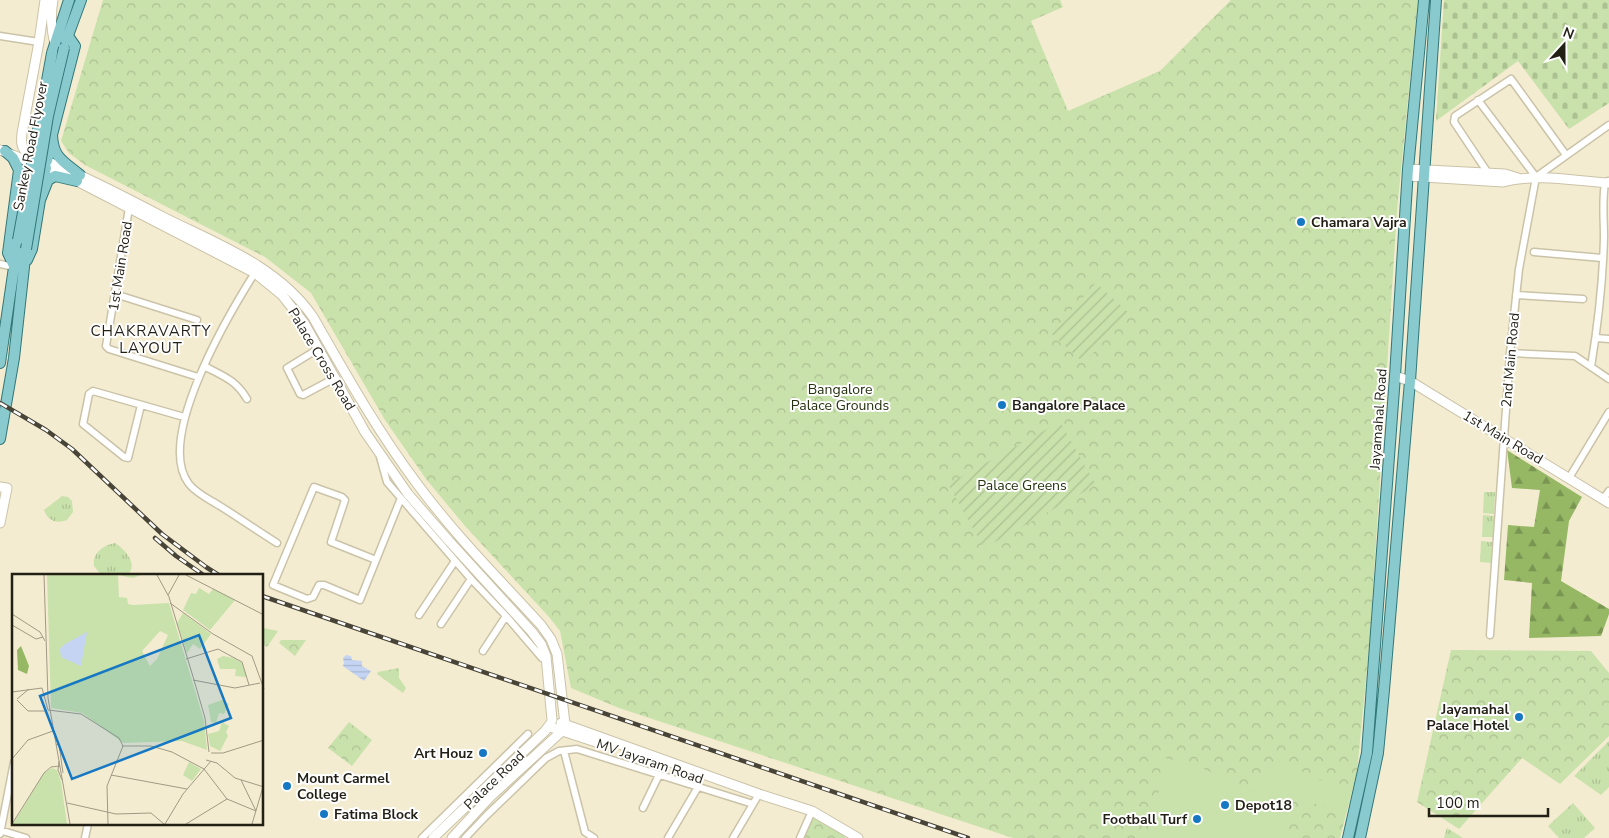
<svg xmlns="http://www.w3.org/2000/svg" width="1609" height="838" font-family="'Nunito Sans',sans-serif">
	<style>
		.grass { fill: url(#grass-tufts) }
		.forest { fill: url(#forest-firs) }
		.cemetery { fill: url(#cemetery-stones) }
		.park { fill: url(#park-crowns) }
		.garden { fill: url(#garden-furrows) }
		.pitch { fill: #c9e1ab }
		.water { fill: url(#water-rules) }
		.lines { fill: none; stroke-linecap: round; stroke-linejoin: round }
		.street-casing { stroke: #cbc3a8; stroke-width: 9 }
		.secondary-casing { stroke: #cbc3a8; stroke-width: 11 }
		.primary-casing { stroke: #327778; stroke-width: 12 }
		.street { stroke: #fff; stroke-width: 6 }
		.secondary { stroke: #fff; stroke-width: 9 }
		.primary { stroke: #89cace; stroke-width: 10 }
		.rail-casing { stroke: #484437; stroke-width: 4.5 }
		.rail { stroke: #fff; stroke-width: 2.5; stroke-dasharray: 8; stroke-linecap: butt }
		.primary-bridge-casing { stroke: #327778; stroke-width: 12; stroke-linecap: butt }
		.primary-bridge { stroke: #89cace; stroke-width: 10 }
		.poi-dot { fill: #1677c3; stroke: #fff; stroke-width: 2 }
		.labels { text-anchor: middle; stroke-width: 4; stroke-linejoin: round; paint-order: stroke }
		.street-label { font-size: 14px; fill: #221f15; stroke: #fff }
		.poi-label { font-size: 14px; font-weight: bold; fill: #221f15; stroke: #fff; text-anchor: start }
		.park-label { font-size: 14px; fill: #25320f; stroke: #fff }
		.neighbourhood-label { font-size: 15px; letter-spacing: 1px; fill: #221f15; stroke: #fff }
		.inset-road { fill: none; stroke: #a09a85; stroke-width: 1 }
		.view { fill: #1677c3; fill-opacity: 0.15; stroke: #1677c3; stroke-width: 2.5 }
		.inset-edge { fill: none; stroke: #221f15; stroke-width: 2.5 }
	</style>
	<defs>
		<pattern id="grass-tufts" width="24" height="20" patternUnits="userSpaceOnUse" patternTransform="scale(1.25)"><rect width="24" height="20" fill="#c9e1ab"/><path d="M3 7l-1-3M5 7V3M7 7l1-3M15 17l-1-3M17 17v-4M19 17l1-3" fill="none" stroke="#acc192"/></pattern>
		<pattern id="forest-firs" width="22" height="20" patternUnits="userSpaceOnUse" patternTransform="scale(1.25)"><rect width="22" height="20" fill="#96b865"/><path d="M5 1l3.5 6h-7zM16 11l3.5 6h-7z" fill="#7a9552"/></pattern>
		<pattern id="cemetery-stones" width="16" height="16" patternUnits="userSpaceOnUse" patternTransform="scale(1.25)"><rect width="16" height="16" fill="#c9e1ab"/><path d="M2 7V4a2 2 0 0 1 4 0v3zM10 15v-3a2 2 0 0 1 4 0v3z" fill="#acc192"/></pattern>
		<pattern id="park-crowns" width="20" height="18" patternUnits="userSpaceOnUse" patternTransform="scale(1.25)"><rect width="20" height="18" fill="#c9e1ab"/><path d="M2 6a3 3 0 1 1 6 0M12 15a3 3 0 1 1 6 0" fill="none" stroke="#acc192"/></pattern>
		<pattern id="garden-furrows" width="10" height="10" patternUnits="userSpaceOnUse" patternTransform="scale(1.25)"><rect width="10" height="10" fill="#c9e1ab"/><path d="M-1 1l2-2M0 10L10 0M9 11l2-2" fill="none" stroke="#acc192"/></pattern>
		<pattern id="water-rules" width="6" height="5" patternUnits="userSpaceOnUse" patternTransform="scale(1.25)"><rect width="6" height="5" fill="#c5d4f3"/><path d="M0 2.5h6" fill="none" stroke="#a9b6cf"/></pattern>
	</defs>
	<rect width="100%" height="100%" fill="#f4ecd0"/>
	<path class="grass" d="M1484 492H1495L1494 514 1483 513Z
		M62 496 68 497 72 501 73 512 67 520C56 524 48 521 44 510Z
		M1483 515 1494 516 1493 537H1482Z
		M1481 541 1492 542 1491 563 1480 562Z
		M115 543C126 550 138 564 128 575H101L94 566C92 553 104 545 115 543Z
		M1609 741V787L1601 795 1574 776Z
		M1573 803 1595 828 1584 838H1559L1548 826Z
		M1447 828 1463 838H1444Z"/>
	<path class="forest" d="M1507 450 1582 497 1569 521 1561 581 1609 609V614L1601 636 1529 638 1532 583 1504 580 1508 525 1534 527 1540 490 1512 488Z"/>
	<path class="cemetery" d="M1444 0H1609V103L1569 129 1518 61 1436 121Z"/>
	<path class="park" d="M103 0H1060L1063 7 1031 21 1068 111 1160 71 1231 0H1418L1397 210 1370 637 1357 772 1340 838H1013L619 708 571 688 560 631 549 617 465 526 426 479 385 420 311 293 265 257 85 165 69 153 61 141Z
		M263 628 278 631 267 647 263 644Z
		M281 640H306L295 656 279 643Z
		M1451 650 1591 651 1609 673V736L1560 784 1522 758 1459 829 1417 802Z
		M399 668V678L406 688 403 693 377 674 378 672Z
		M349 722 372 740 352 766 328 748Z
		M814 817 847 834 845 838H803Z"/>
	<path class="garden" d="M1096 283 1129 313 1084 363 1051 333Z
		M1060 422 1096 485 984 548 948 484Z"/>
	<path class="pitch" d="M1162 757 1202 768 1253 792 1278 761 1351 794 1346 814 1294 797 1287 838H1147L1156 821Z"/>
	<path class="water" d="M346 655 351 656 352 660 362 661V666L371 671 364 681 343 666 344 663 343 658Z"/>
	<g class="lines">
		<g class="street-casing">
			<path id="street" d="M0 36 39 42
				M1478 100 1536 177
				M1488 173 1454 122 1455 116 1511 79 1566 155
				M1536 177 1609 125
				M129 208 106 346 109 349 198 377
				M1534 252 1602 258
				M0 264 14 267
				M256 271C230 312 154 439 189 484 197 494 209 499 220 506 239 518 258 531 277 543
				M115 294 197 320
				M1516 295 1583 299
				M1596 338 1609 339
				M318 349 287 368 300 394 303 395 335 378
				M1510 353 1575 356 1609 379
				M204 366C223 376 236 380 247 399
				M1591 367C1598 324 1603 280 1604 237 1604 219 1602 201 1605 183L1608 181
				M141 405 128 458 124 457 83 424 89 394 93 391 184 417
				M380 457 387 482 471 579 506 616 542 658
				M1569 478 1609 412
				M1603 499 1609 491
				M376 560 331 542 345 500 342 497 314 487 273 585 307 599 313 597 319 585H324L360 600 401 498
				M419 615 455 561
				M441 624 471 579
				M1490 635 1510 353 1519 269 1536 177
				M483 651 506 616
				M564 751 585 832 594 838
				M643 808 659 775
				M0 830 26 838
				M0 834 14 762
				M85 838 88 824
				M422 838 528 734
				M465 838 486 816 546 758 559 751 577 749 753 804
				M668 838 698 787
				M733 838 759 794
				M800 838 812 811"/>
		</g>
		<g class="secondary-casing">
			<path id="secondary" d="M45 0 39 42 22 133C21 142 21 148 28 154 75 171 119 194 163 217 217 244 278 266 313 317 346 375 378 432 418 485 455 535 499 579 541 625L551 639 557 654 565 724 562 731 490 797 452 838
				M53 0C50 16 51 28 55 44
				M0 150 77 181 255 273 282 295 304 323 365 432 408 494 449 541 532 632 541 644 546 656 552 720
				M1408 169 1505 174 1518 178
				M1408 176 1503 182C1538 173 1574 181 1609 183
				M1395 376 1410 381 1609 503
				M0 487 7 488 0 523
				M561 723 759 794 812 811 858 838
				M550 727 599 743
				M433 838 545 731 551 723"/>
		</g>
		<g class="primary-casing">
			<path id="primary" d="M68 36 75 46 52 135C53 158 63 161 80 175
				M66 41 81 0
				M52 53 69 0
				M5 151 13 158 19 170 8 253 14 266
				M47 161 51 143
				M42 186 46 168
				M27 260 32 249 40 200 48 180 55 176 77 181
				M0 363 18 240
				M0 439 14 358 26 249
				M1348 838 1367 753 1395 376 1408 169 1424 0
				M1360 838 1378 753 1384 690 1410 381 1436 0"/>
		</g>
		<use href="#street" class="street"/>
		<use href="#secondary" class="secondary"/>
		<use href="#primary" class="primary"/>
		<g class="rail-casing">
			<path id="rail" d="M0 403 46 430 72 449 162 534 206 567 220 576
				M155 538 176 556 205 576
				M262 596 968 838"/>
		</g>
		<use href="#rail" class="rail"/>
		<g class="primary-bridge-casing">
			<path id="primary-bridge" d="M18 240 52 53
				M26 249 48 116 64 48"/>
		</g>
		<use href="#primary-bridge" class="primary-bridge"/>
	</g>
	<g class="poi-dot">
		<circle cx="1301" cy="222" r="5"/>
		<circle cx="1002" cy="405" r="5"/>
		<circle cx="1519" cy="717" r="5"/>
		<circle cx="483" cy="753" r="5"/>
		<circle cx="287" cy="786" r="5"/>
		<circle cx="1225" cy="805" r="5"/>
		<circle cx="324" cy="814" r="5"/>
		<circle cx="1197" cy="819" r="5"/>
	</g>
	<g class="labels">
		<g class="street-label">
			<text transform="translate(30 146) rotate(-79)" y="5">Sankey Road Flyover</text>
			<text transform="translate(120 266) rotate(-81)" y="5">1st Main Road</text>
			<text transform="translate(322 359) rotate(59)" y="5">Palace Cross Road</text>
			<text transform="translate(1510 360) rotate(-85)" y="5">2nd Main Road</text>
			<text transform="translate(1378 419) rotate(-86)" y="5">Jayamahal Road</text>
			<text transform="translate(1503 437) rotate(31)" y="5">1st Main Road</text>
			<text transform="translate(650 761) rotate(19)" y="5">MV Jayaram Road</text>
			<text transform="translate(494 780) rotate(-44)" y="5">Palace Road</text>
		</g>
		<g class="poi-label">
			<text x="1311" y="227">Chamara Vajra</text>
			<text x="1012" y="410">Bangalore Palace</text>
			<text x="1509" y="714" text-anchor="end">Jayamahal<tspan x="1509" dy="16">Palace Hotel</tspan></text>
			<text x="473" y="758" text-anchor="end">Art Houz</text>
			<text x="297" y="783">Mount Carmel<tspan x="297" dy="16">College</tspan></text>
			<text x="1235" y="810">Depot18</text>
			<text x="334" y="819">Fatima Block</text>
			<text x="1187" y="824" text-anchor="end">Football Turf</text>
		</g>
		<g class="park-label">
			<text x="840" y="394">Bangalore<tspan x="840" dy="16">Palace Grounds</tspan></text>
			<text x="1022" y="490">Palace Greens</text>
		</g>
		<g class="neighbourhood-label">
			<text x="151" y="336">CHAKRAVARTY<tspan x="151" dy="17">LAYOUT</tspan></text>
		</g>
	</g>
	<g transform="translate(12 574)">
		<rect width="251" height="251" fill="#f4ecd0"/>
		<path d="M210 148 217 152 214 158 216 162 208 177 198 172 196 160 207 157ZM40 194 45 196 49 208 55 250H1L32 199Z" fill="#c9e1ab"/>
		<path d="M9 72 17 92 15 100 6 96 5 76Z" fill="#96b865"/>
		<path d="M187 14 197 20 201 15 223 26 198 56 171 36 179 19 184 20ZM171 39 199 60 188 75 181 70 175 79 165 49Z" fill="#c9e1ab"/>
		<path d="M35 1H129L121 4 106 1 107 23 115 24 116 30 121 31 157 29 192 147 195 176 170 167 111 169 70 139 39 134ZM148 57 156 61 145 85 138 92 130 77ZM211 82 222 84 230 89 235 103 223 102 224 95H208L205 85ZM210 126 217 130 212 140 207 139 204 149 199 148 196 131Z" fill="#c9e1ab" fill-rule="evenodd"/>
		<path d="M86 11 88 22 98 19 99 24 89 26V29L79 33 78 12ZM183 149H192L186 152 189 173 172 167V153H182ZM177 188 189 195 180 207 171 201Z" fill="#c9e1ab"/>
		<path d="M75 58 69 92 49 83 48 75 53 70Z" fill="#c5d4f3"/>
		<path class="inset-road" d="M32 1 36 124 58 250M145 1 157 23 182 106 193 144 197 178M174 1 252 41M156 21 167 1M158 29 201 60 240 82 252 115M0 40 28 58 33 67M0 51 24 65 31 63M174 85 206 75 230 88 237 111M181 106 223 114 248 109M0 118 30 114 36 136 69 140 107 164 111 172M5 125 17 115M5 126 16 137H35M44 171 47 170 51 199M110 172H139L160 178 192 195 215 225 244 237M199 179H211L252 166M0 185 16 166 41 157M194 186 205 189 223 204 252 213M47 187 46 196 50 206M99 201 175 215M229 206 244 237M55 229 104 240 139 239 152 250M0 250 32 199 39 193 48 192M96 250 95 212 111 172M153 250 171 220 199 187M174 250 215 225M240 250 251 213"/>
		<path class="view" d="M187 61 219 144 60 205 28 122Z"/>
		<rect width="251" height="251" class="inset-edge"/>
	</g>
	<g transform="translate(1564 45) rotate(21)" stroke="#ffffff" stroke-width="4" paint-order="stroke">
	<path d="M0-4L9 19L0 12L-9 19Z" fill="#221f15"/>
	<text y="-8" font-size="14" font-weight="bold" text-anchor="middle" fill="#221f15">N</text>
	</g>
	<path d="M1429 808v8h119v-8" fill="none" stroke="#221f15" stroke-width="2.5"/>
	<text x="1436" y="808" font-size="15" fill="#221f15" stroke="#ffffff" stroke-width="4" paint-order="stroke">100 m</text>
</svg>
